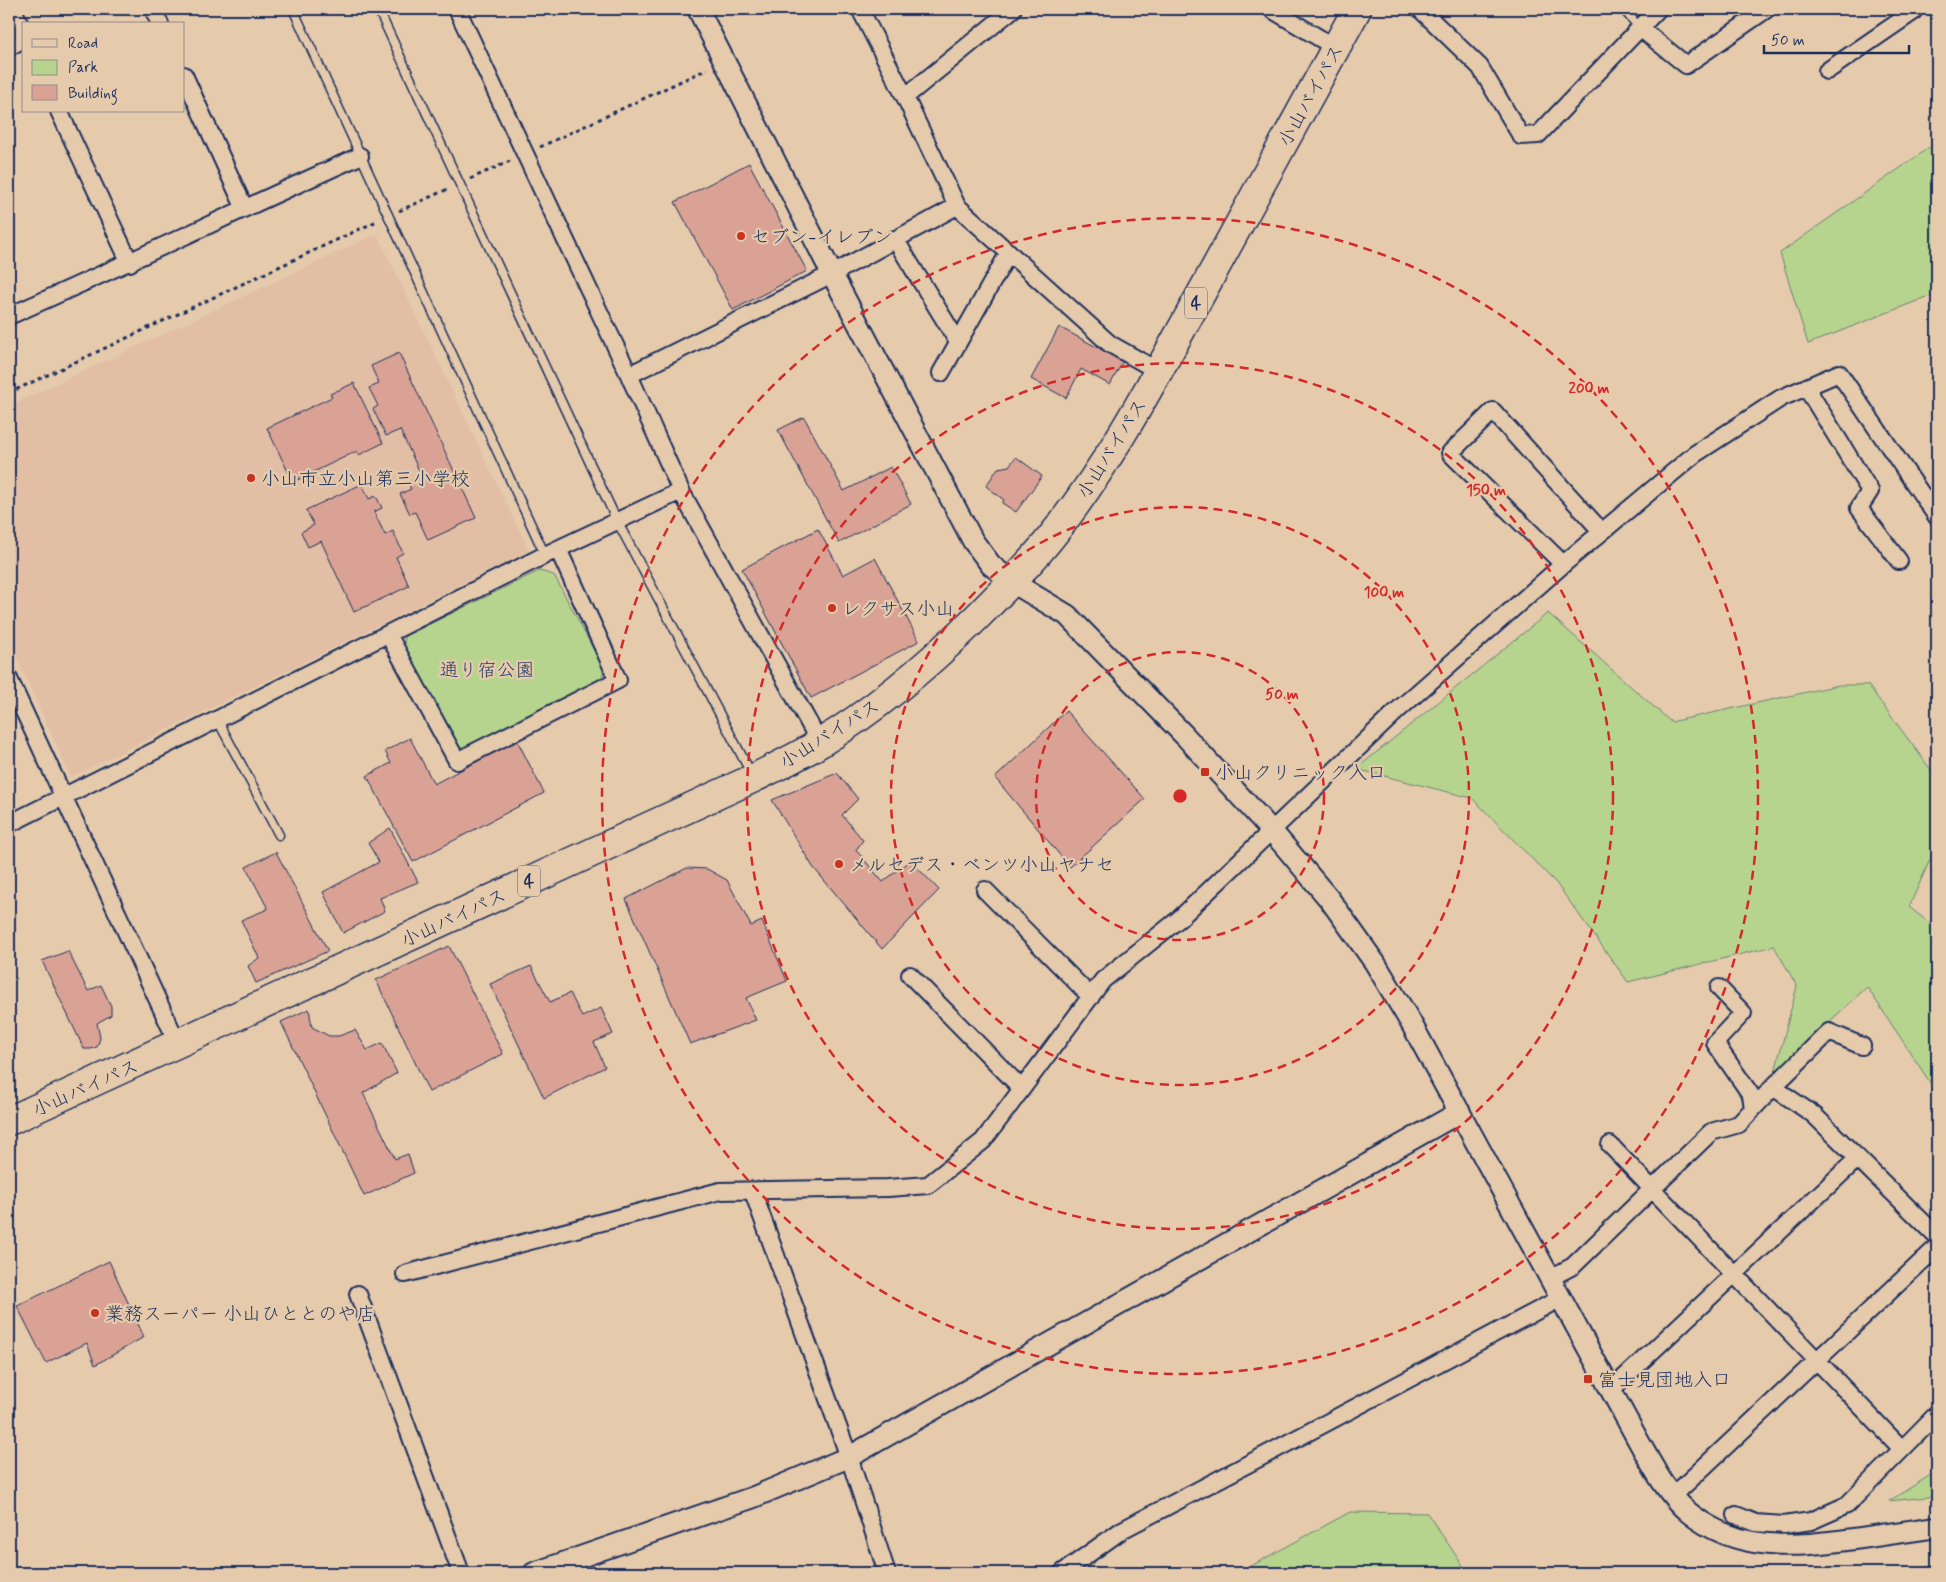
<svg xmlns="http://www.w3.org/2000/svg" width="1946" height="1582" font-family="Mynerve,'Klee One',sans-serif">
	<style>
		.built { fill: #e2bea5 }
		.green { fill: #b6d48d; stroke: #688276 }
		.building { fill: #daa294; stroke: #1b2f5e }
		.lines { fill: none; stroke-linecap: round; stroke-linejoin: round }
		.service-casing { stroke: #1b2f5e; stroke-width: 11 }
		.minor-casing { stroke: #1b2f5e; stroke-width: 20 }
		.tertiary-casing { stroke: #1b2f5e; stroke-width: 24 }
		.trunk-casing { stroke: #1b2f5e; stroke-width: 31 }
		.path { stroke: #1b2f5e; stroke-width: 3; stroke-dasharray: 4 4; stroke-linecap: butt }
		.service { stroke: #e5caac; stroke-width: 8 }
		.minor { stroke: #e5caac; stroke-width: 16 }
		.tertiary { stroke: #e5caac; stroke-width: 20 }
		.trunk { stroke: #e5caac; stroke-width: 28 }
		.ring { fill: none; stroke: #d62828; stroke-width: 2.5; stroke-dasharray: 9 6 }
		.poi-dot { fill: #c8321e; stroke: #e5caac; stroke-width: 2 }
		.labels { text-anchor: middle; stroke-width: 4.5; stroke-linejoin: round; paint-order: stroke }
		.shield { fill: #e5caac; stroke: #585e75; stroke-width: 1 }
		.shield-label { font-size: 18px; font-weight: bold; fill: #1b2f5e }
		.street-label { font-size: 19px; fill: #1b2f5e; stroke: #e5caac }
		.poi-label { font-size: 19px; fill: #1b2f5e; stroke: #e5caac; text-anchor: start }
		.park-label { font-size: 19px; fill: #2a4063; stroke: #e5caac }
		.centre { fill: #d62828; stroke: #e5caac; stroke-width: 2.5 }
		.ring-label { font-size: 15px; text-anchor: middle; font-weight: bold; fill: #d62828; stroke: #e5caac; stroke-width: 4.5; stroke-linejoin: round; paint-order: stroke }
	</style>
	<rect width="100%" height="100%" fill="#e5caac"/>
	<filter id="ink" filterUnits="userSpaceOnUse"><feTurbulence type="fractalNoise" baseFrequency=".02" numOctaves="2"/><feDisplacementMap in="SourceGraphic" scale="10" xChannelSelector="R" yChannelSelector="G"/><feConvolveMatrix kernelMatrix="1 2 1 2 8 2 1 2 1" color-interpolation-filters="sRGB"/></filter>
	<g filter="url(#ink)">
		<path class="built" d="M377 234 529 551 71 777 9 641V406Z"/>
		<path class="green" d="M1937 142V293L1808 344 1780 253Z
			M539 571 554 575 604 669 601 680 467 752 454 750 403 652 405 636Z
			M1548 613 1671 722 1839 685H1868L1937 778V844L1909 907 1937 929V1093L1867 987 1775 1072 1797 986 1774 946 1628 982 1556 883 1472 798 1356 769Z
			M1937 1471V1496L1889 1501Z
			M1350 1512 1427 1513 1468 1573H1251V1566Z"/>
		<path class="building" d="M749 163 807 271 733 310 675 202Z
			M1059 327 1123 361 1110 385 1081 369 1066 398 1031 379Z
			M399 353 476 518 428 540 415 512 410 514 400 494 411 489 408 483 422 477 400 430 386 436 373 409 378 406 369 388 379 384 371 366Z
			M354 383 383 443 359 455 357 451 293 482 267 428 332 397 330 394Z
			M804 417 844 491 891 467 911 504 839 543 778 430Z
			M1016 457 1042 476 1016 512 1002 503 1004 500 986 486 998 468 1009 466Z
			M362 484 369 499 376 496 382 508 374 512 385 535 393 531 403 553 396 557 409 586 354 612 321 541 308 547 301 532 314 525 306 510Z
			M818 529 843 575 875 558 919 641 811 698 742 569Z
			M1066 711 1145 799 1070 867 995 778Z
			M410 738 434 784 517 740 544 793 413 862 367 776 391 763 385 751Z
			M837 773 858 799 842 815 863 840 856 850 883 882 910 860 939 890 882 949 813 867 772 800Z
			M390 828 418 882 380 898 385 911 343 933 323 892 379 862 368 843Z
			M276 852 328 951 256 983 248 966 259 958 241 920 268 909 246 867Z
			M687 868 707 869 727 880 751 926 762 921 787 981 746 998 756 1020 690 1044 626 899Z
			M449 946 503 1054 429 1092 376 980Z
			M68 951 88 991 101 985 111 1006V1015L97 1023 100 1038 97 1047 91 1049H84L42 961Z
			M531 966 550 1002 570 993 582 1017 601 1008 613 1034 594 1042 605 1067 544 1098 490 984Z
			M309 1009 312 1027 329 1036H339L355 1030 367 1050 382 1043 397 1073 363 1093 395 1159 408 1154 414 1173 364 1196 281 1022Z
			M109 1261 144 1337 95 1365 87 1343 46 1363 17 1306Z"/>
		<g class="lines">
			<g class="service-casing">
				<path id="service" d="M293 9 545 555
					M378 9 617 521 752 775
					M1623 9 1640 28
					M217 719 279 835
					M1927 1573 1937 1570"/>
			</g>
			<g class="minor-casing">
				<path id="minor" d="M13 9 24 34
					M153 9 160 24
					M457 9 629 375 681 491 820 743
					M860 9 905 97 957 206 1110 344 1158 371
					M1271 9 1336 48
					M1420 9 1480 67 1521 136 1538 135 1658 9
					M1640 28 1686 65 1767 9
					M9 47 24 39
					M1827 71 1913 12
					M184 75 244 207
					M905 97 1013 9
					M59 111 130 263
					M895 239 958 342
					M9 316C127 264 243 208 360 156
					M941 373 1009 252
					M629 375 832 274 957 206
					M1806 387 1870 491 1859 508 1899 561
					M1563 564 1450 453 1493 411 1602 532
					M388 634 457 761 618 680 558 549
					M9 679 178 1044
					M9 824 545 555 681 491
					M985 890 1091 997
					M910 975 1022 1089
					M1719 988 1743 1013 1715 1043 1751 1095 1753 1109
					M1773 1087 1829 1032 1862 1046
					M1610 1145 1902 1449
					M753 1192 849 1457 887 1573
					M405 1274 720 1191 888 1188 928 1185 983 1141 1103 980 1179 919 1398 710 1567 561 1695 454 1781 398 1839 373 1937 517
					M1550 1278 1573 1266 1711 1132 1739 1124 1773 1087 1814 1115 1937 1236
					M358 1294 461 1573
					M1612 1389 1858 1158
					M1673 1496 1937 1247
					M1736 1515 1756 1523 1784 1525 1811 1521 1847 1505 1937 1414
					M1062 1573 1122 1530 1328 1422 1561 1298"/>
			</g>
			<g class="tertiary-casing">
				<path id="tertiary" d="M698 9 832 274 973 541 991 565 1012 582 1067 615 1185 736 1271 830 1330 900 1375 963 1411 1023 1638 1440C1652 1465 1666 1493 1688 1512 1738 1553 1795 1547 1854 1539 1882 1535 1910 1531 1937 1527
					M534 1573 754 1497 849 1457 1460 1112"/>
			</g>
			<g class="trunk-casing">
				<path id="trunk" d="M9 1121 754 778C776 767 799 756 820 743 877 709 929 664 976 618 1001 593 1026 568 1048 541 1107 468 1151 385 1196 303 1249 205 1303 107 1357 9"/>
			</g>
			<path class="path" d="M540 147 707 69
				M470 179 510 161
				M399 211 448 189
				M9 393 377 221"/>
			<use href="#service" class="service"/>
			<use href="#minor" class="minor"/>
			<use href="#tertiary" class="tertiary"/>
			<use href="#trunk" class="trunk"/>
		</g>
	</g>
	<g class="ring">
		<circle cx="1180" cy="796" r="144"/>
		<circle cx="1180" cy="796" r="289"/>
		<circle cx="1180" cy="796" r="433"/>
		<circle cx="1180" cy="796" r="578"/>
	</g>
	<g class="poi-dot">
		<circle cx="741" cy="236" r="5"/>
		<circle cx="251" cy="478" r="5"/>
		<circle cx="832" cy="608" r="5"/>
		<rect x="1200" y="767" width="10" height="10" rx="2.5"/>
		<circle cx="839" cy="864" r="5"/>
		<circle cx="95" cy="1313" r="5"/>
		<rect x="1583" y="1374" width="10" height="10" rx="2.5"/>
	</g>
	<g class="labels">
		<g class="shield">
			<rect x="1185" y="287.5" width="22" height="31" rx="4"/>
			<rect x="518" y="865.5" width="22" height="31" rx="4"/>
		</g>
		<g class="shield-label">
			<text x="1196" y="309">4</text>
			<text x="529" y="887">4</text>
		</g>
		<g class="street-label">
			<text transform="translate(1310 95) rotate(-61)" y="7">小山バイパス</text>
			<text transform="translate(1111 448) rotate(-58)" y="7">小山バイパス</text>
			<text transform="translate(829 733) rotate(-32)" y="7">小山バイパス</text>
			<text transform="translate(453 917) rotate(-25)" y="7">小山バイパス</text>
			<text transform="translate(85 1087) rotate(-24)" y="7">小山バイパス</text>
		</g>
		<g class="poi-label">
			<text x="751" y="243">セブン-イレブン</text>
			<text x="261" y="485">小山市立小山第三小学校</text>
			<text x="842" y="615">レクサス小山</text>
			<text x="1215" y="779">小山クリニック入口</text>
			<text x="849" y="871">メルセデス・ベンツ小山ヤナセ</text>
			<text x="105" y="1320">業務スーパー 小山ひととのや店</text>
			<text x="1598" y="1386">富士見団地入口</text>
		</g>
		<g class="park-label">
			<text x="487" y="676">通り宿公園</text>
		</g>
	</g>
	<circle cx="1180" cy="796" r="8" class="centre"/>
	<g class="ring-label">
		<text x="1589" y="393">200 m</text>
		<text x="1486" y="495">150 m</text>
		<text x="1384" y="597">100 m</text>
		<text x="1282" y="699">50 m</text>
	</g>
	<rect width="1946" height="1582" fill="none" stroke="#e5caac" stroke-width="30"/>
	<rect x="15" y="15" width="1916" height="1552" fill="none" stroke="#1b2f5e" stroke-width="2" filter="url(#ink)"/>
	<rect x="22" y="22" width="162" height="90" fill="#e5caac" stroke="#948c8d"/>
	<rect x="32" y="39" width="25" height="8" fill="#e5caac" stroke="#948c8d"/>
	<text x="68" y="48" font-size="15" fill="#1b2f5e">Road</text>
	<rect x="32" y="60" width="25" height="15" fill="#b6d48d" stroke="#948c8d"/>
	<text x="68" y="72" font-size="15" fill="#1b2f5e">Park</text>
	<rect x="32" y="85" width="25" height="15" fill="#daa294" stroke="#948c8d"/>
	<text x="68" y="98" font-size="15" fill="#1b2f5e">Building</text>
	<path d="M1764 45v8h145v-8" fill="none" stroke="#1b2f5e" stroke-width="2.5"/>
	<text x="1771" y="45" font-size="15" fill="#1b2f5e" stroke="#e5caac" stroke-width="4" paint-order="stroke">50 m</text>
</svg>
